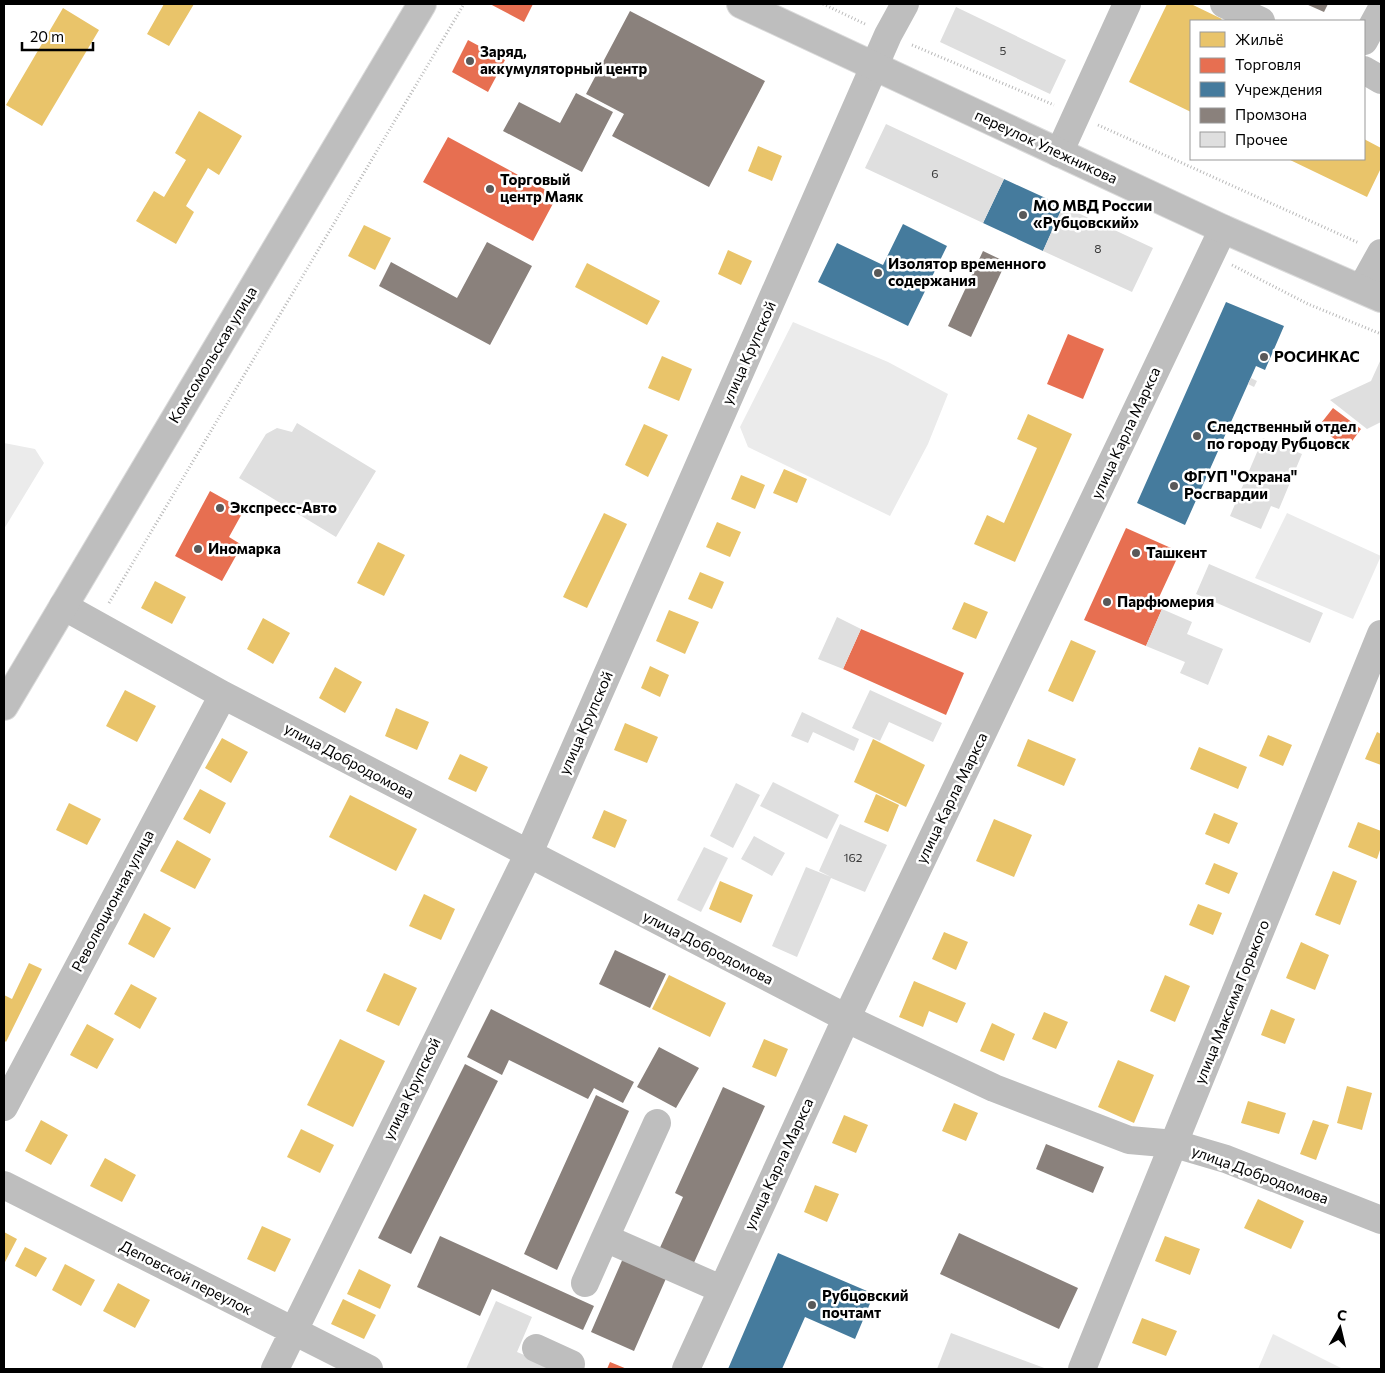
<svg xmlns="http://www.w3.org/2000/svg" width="1385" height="1373" font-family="Commissioner,sans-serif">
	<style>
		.green { fill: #ebebeb }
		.homes { fill: #e9c46a }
		.shops { fill: #e76f51 }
		.public { fill: #457b9d }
		.industry { fill: #8a817c }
		.building { fill: #dfdfdf }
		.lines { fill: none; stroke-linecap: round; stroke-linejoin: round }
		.major-casing { stroke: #dbdbdb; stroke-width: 30 }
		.path { stroke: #b9b9b9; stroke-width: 3; stroke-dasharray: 1 2.5; stroke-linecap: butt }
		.minor { stroke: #bebebe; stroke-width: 28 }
		.major { stroke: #bebebe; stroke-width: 28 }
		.poi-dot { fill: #595959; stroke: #fff; stroke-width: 2 }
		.labels { text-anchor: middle; stroke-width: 5; stroke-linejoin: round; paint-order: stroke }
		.number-label { font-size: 12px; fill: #383838 }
		.poi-label { font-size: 15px; font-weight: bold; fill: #000; stroke: #fff; text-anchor: start }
		.street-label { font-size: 15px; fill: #000; stroke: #fff }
	</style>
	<rect width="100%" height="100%" fill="#fff"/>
	<path class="green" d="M793 322 888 362 948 394 928 444 890 516 748 447 740 427Z
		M4 443 35 449 44 463 4 529Z
		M1287 513 1381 556 1353 619 1255 578Z
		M1273 1334 1343 1369H1258Z"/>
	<path class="homes" d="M164 4H194L169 46 147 34Z
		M1167 4H1191L1222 19 1220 21H1191V112L1129 82Z
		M63 8 99 30 42 126 6 105Z
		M199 111 242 136 219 175 208 168 186 206 194 212 176 244 136 221 154 191 164 197 186 160 175 153Z
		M1364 139 1381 148V168L1367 197 1288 159H1364Z
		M758 146 782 156 772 181 748 171Z
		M364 225 391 238 375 270 348 256Z
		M728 250 752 261 741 285 718 274Z
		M587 263 660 301 647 325 575 287Z
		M662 356 692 369 679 401 648 388Z
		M1028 414 1072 434 1015 562 974 544 987 515 1004 523 1037 448 1017 439Z
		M644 424 668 435 648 477 625 465Z
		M784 469 807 479 797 503 773 493Z
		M741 475 765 485 755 509 731 499Z
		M604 513 627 524 587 608 563 597Z
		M717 522 741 532 730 557 706 547Z
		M378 542 405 555 384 596 357 583Z
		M700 572 724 582 712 609 688 599Z
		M155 581 186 597 172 624 141 608Z
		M964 602 988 612 976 639 952 629Z
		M669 610 699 622 685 654 656 641Z
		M263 618 290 633 273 664 247 649Z
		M1071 640 1096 651 1073 702 1048 691Z
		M650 666 669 675 660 697 641 688Z
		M335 667 362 682 345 713 319 698Z
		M125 690 156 706 137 742 106 726Z
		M396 708 429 722 417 750 385 736Z
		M625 723 658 737 647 763 614 750Z
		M1377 732 1381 734V765L1365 759Z
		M1268 735 1292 745 1283 766 1259 756Z
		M222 738 248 752 231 783 205 768Z
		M873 739 925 765 906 807 854 782Z
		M1028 739 1076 759 1064 786 1017 766Z
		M1199 747 1247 767 1238 789 1190 769Z
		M460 754 488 767 476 792 448 779Z
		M200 789 226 803 210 834 183 819Z
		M876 794 899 805 888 832 864 822Z
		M350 795 417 829 396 871 329 837Z
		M69 803 101 819 87 845 56 830Z
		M604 810 627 820 615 848 592 838Z
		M1214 813 1238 823 1229 844 1205 834Z
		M994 819 1032 835 1014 877 976 861Z
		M1358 822 1381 831V847L1377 859 1348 847Z
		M177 840 211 859 195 889 160 871Z
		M1214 863 1238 873 1229 894 1205 884Z
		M1333 871 1357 881 1340 925 1315 915Z
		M720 881 753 895 741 923 709 909Z
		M424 894 455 909 441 940 409 926Z
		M1198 904 1222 913 1213 935 1189 925Z
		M144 913 171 928 154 958 128 944Z
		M944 932 968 942 956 970 932 959Z
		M1301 942 1329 955 1315 990 1286 978Z
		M29 963 42 969 6 1042 4 1040V995L12 999Z
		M384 973 417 988 399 1026 366 1011Z
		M669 975 726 1003 710 1037 652 1009Z
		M1165 975 1190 986 1175 1022 1150 1011Z
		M914 981 966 1003 957 1023 929 1011 923 1027 899 1017Z
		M131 984 157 998 140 1029 114 1014Z
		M1271 1009 1295 1019 1285 1044 1261 1035Z
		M1044 1012 1068 1022 1056 1049 1032 1039Z
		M992 1023 1015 1034 1004 1061 980 1051Z
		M87 1024 114 1039 97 1069 70 1055Z
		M340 1039 385 1061 353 1127 307 1105Z
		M764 1039 788 1049 776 1077 752 1067Z
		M1118 1060 1154 1075 1134 1123 1098 1107Z
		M1347 1086 1372 1093 1362 1130 1337 1123Z
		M1248 1101 1286 1113 1279 1134 1241 1123Z
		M954 1103 978 1113 966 1141 942 1131Z
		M844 1115 868 1125 856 1153 832 1143Z
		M41 1120 68 1135 51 1165 25 1151Z
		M1313 1120 1329 1125 1316 1160 1300 1154Z
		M301 1129 334 1145 320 1173 287 1157Z
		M105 1158 136 1175 122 1202 90 1186Z
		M815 1185 839 1194 827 1222 804 1212Z
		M1258 1199 1304 1221 1291 1249 1244 1228Z
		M262 1226 291 1239 275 1272 247 1259Z
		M4 1232 17 1239 4 1264Z
		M1165 1236 1200 1249 1190 1275 1155 1261Z
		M25 1247 47 1258 36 1277 15 1266Z
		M65 1264 95 1280 81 1306 52 1290Z
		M359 1269 391 1285 380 1309 347 1294Z
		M118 1283 150 1300 135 1328 103 1311Z
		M343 1299 376 1315 364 1339 331 1324Z
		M1142 1318 1177 1331 1166 1356 1132 1343Z"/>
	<path class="shops" d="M490 4H533L524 22Z
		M468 40 505 60 488 92 452 72Z
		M448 137 557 196 533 241 423 182Z
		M1068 334 1104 349 1083 399 1047 384Z
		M1333 408 1361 429 1347 448 1318 427Z
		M210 491 244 510 229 537 242 545 222 581 175 556Z
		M1126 528 1180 552 1155 606 1162 609 1146 646 1084 620Z
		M861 629 964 673 946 715 843 669Z
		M610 1362 627 1369H607Z"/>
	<path class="public" d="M1004 179 1063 206 1043 251 983 223Z
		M903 224 947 246 908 326 818 282 837 243 883 265Z
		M1226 302 1284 326 1265 370 1256 366 1185 525 1137 503Z
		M778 1253 874 1294 855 1339 805 1317 782 1369H728Z"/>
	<path class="industry" d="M1306 4H1328L1324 12Z
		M630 11 765 81 709 187 612 136 624 114 586 94Z
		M576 93 613 112 582 172 503 131 519 102 560 123Z
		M487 242 532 266 490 345 379 286 391 262 457 298Z
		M983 251 1006 262 971 337 948 326Z
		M615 950 666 974 650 1008 599 984Z
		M491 1009 634 1082 623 1103 594 1088 588 1099 509 1060 502 1075 467 1057Z
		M659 1047 699 1068 676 1108 637 1087Z
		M465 1064 498 1081 411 1254 378 1238Z
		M723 1087 765 1106 692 1267 658 1252 683 1197 675 1193Z
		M596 1095 629 1111 557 1270 524 1254Z
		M1046 1144 1104 1167 1093 1193 1036 1169Z
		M959 1233 1078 1288 1059 1329 940 1274Z
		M440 1236 594 1306 583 1330 492 1289 480 1316 417 1287Z
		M624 1256 668 1274 634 1351 591 1332Z"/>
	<path class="building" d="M956 7 1066 60 1050 94 940 42Z
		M886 124 1004 179 983 223 865 168Z
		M1063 206 1153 248 1132 292 1043 251Z
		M1381 359V422L1367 429 1330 400 1371 381Z
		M1251 378 1257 381 1254 387 1248 384Z
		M297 423 376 471 336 537 239 478 266 434 277 428 292 432Z
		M1263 438 1302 454 1279 509 1271 506 1261 529 1230 516Z
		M1209 564 1323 613 1310 643 1196 594Z
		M1162 609 1192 622 1187 634 1223 649 1208 685 1180 673 1185 662 1146 646Z
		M837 617 861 629 843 669 818 659Z
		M870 690 942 723 933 742 889 722 880 741 852 728Z
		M802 712 859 739 854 751 813 732 808 743 791 736Z
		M773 782 839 815 827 839 760 806Z
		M736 783 760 795 733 848 710 836Z
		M840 824 887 845 865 892 831 878 797 957 772 946 806 867 831 877 819 871Z
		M754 836 785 853 772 876 741 859Z
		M704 847 728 858 701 912 677 900Z
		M496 1301 532 1317 517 1352 558 1369H466Z
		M951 1333 1047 1369H937Z"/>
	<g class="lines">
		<g class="major-casing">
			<path id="major" d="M741 4 1223 229 1381 298
				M4 706 422 4"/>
		</g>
		<path class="path" d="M823 4 865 24
			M912 45 1054 105
			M1098 125 1359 243
			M1232 265 1308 304 1381 334
			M109 603 464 4"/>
		<path class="minor" d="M1224 4 1261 21
			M1364 41 1381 10
			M1364 70 1381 80
			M1059 153 1127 4
			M1361 289 1381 253
			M63 606 223 695 860 1025 994 1088 1129 1140 1175 1144 1226 1159 1381 1220
			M4 1107 223 695
			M657 1123 605 1238 721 1289
			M4 1185 369 1369
			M585 1283 605 1238
			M536 1348 571 1364 569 1369
			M275 1369 528 855 888 35 905 4
			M686 1369 846 1019 1223 229
			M1082 1369 1381 634"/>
		<use href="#major" class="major"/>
	</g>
	<g class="poi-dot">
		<circle cx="470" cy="61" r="5"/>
		<circle cx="490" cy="189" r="5"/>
		<circle cx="1023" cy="215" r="5"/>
		<circle cx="878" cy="273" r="5"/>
		<circle cx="1264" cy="357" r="5"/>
		<circle cx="1197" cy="436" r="5"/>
		<circle cx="1174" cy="486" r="5"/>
		<circle cx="220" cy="508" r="5"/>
		<circle cx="198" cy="549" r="5"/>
		<circle cx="1136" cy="553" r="5"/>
		<circle cx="1107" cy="602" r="5"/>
		<circle cx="812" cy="1305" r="5"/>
	</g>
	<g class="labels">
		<g class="number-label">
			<text x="1003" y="55">5</text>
			<text x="935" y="178">6</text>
			<text x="1098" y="253">8</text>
			<text x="853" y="862">162</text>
		</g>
		<g class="poi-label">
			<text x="480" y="57">Заряд,<tspan x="480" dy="17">аккумуляторный центр</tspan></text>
			<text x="500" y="185">Торговый<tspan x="500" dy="17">центр Маяк</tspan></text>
			<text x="1033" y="211">МО МВД России<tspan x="1033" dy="17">«Рубцовский»</tspan></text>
			<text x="888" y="269">Изолятор временного<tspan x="888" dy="17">содержания</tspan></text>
			<text x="1274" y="362">РОСИНКАС</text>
			<text x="1207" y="432">Следственный отдел<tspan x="1207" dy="17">по городу Рубцовск</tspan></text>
			<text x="1184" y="482">ФГУП "Охрана"<tspan x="1184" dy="17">Росгвардии</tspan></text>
			<text x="230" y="513">Экспресс-Авто</text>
			<text x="208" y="554">Иномарка</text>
			<text x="1146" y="558">Ташкент</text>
			<text x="1117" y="607">Парфюмерия</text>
			<text x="822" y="1301">Рубцовский<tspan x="822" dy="17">почтамт</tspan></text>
		</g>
		<g class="street-label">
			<text transform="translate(1046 147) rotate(25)" y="5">переулок Улежникова</text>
			<text transform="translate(749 353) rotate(-66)" y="5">улица Крупской</text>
			<text transform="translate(213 355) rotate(-59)" y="5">Комсомольская улица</text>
			<text transform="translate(1126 433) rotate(-65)" y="5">улица Карла Маркса</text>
			<text transform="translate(586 723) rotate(-66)" y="5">улица Крупской</text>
			<text transform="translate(349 761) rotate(28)" y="5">улица Добродомова</text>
			<text transform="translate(952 798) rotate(-64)" y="5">улица Карла Маркса</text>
			<text transform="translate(113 901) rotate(-62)" y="5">Революционная улица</text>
			<text transform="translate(708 948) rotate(27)" y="5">улица Добродомова</text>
			<text transform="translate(1232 1002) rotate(-68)" y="5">улица Максима Горького</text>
			<text transform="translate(412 1089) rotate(-64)" y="5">улица Крупской</text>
			<text transform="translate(779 1164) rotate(-65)" y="5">улица Карла Маркса</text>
			<text transform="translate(1260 1175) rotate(20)" y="5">улица Добродомова</text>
			<text transform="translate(186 1278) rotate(27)" y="5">Деповской переулок</text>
		</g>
	</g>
	<rect width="1385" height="1373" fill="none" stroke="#000000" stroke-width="10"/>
	<rect x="1190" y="20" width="175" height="140" fill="#ffffff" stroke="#999999"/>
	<rect x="1200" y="32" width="25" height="15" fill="#e9c46a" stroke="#999999"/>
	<text x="1235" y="45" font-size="15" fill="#000000">Жильё</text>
	<rect x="1200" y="58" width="25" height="15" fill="#e76f51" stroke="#999999"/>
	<text x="1235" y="70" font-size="15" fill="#000000">Торговля</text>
	<rect x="1200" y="82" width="25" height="15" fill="#457b9d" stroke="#999999"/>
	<text x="1235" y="95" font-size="15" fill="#000000">Учреждения</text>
	<rect x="1200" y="108" width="25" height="15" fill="#8a817c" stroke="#999999"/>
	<text x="1235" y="120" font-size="15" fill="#000000">Промзона</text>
	<rect x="1200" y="132" width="25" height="15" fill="#dfdfdf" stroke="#999999"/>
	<text x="1235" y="145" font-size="15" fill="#000000">Прочее</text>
	<g transform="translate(1340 1328) rotate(8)" stroke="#ffffff" stroke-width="4" paint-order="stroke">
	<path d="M0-4L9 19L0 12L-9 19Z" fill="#000000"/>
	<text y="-8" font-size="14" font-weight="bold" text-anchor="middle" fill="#000000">С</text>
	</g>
	<path d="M22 42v8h71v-8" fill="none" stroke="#000000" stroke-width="2.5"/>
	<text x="30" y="42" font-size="15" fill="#000000" stroke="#ffffff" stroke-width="4" paint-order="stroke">20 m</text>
</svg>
